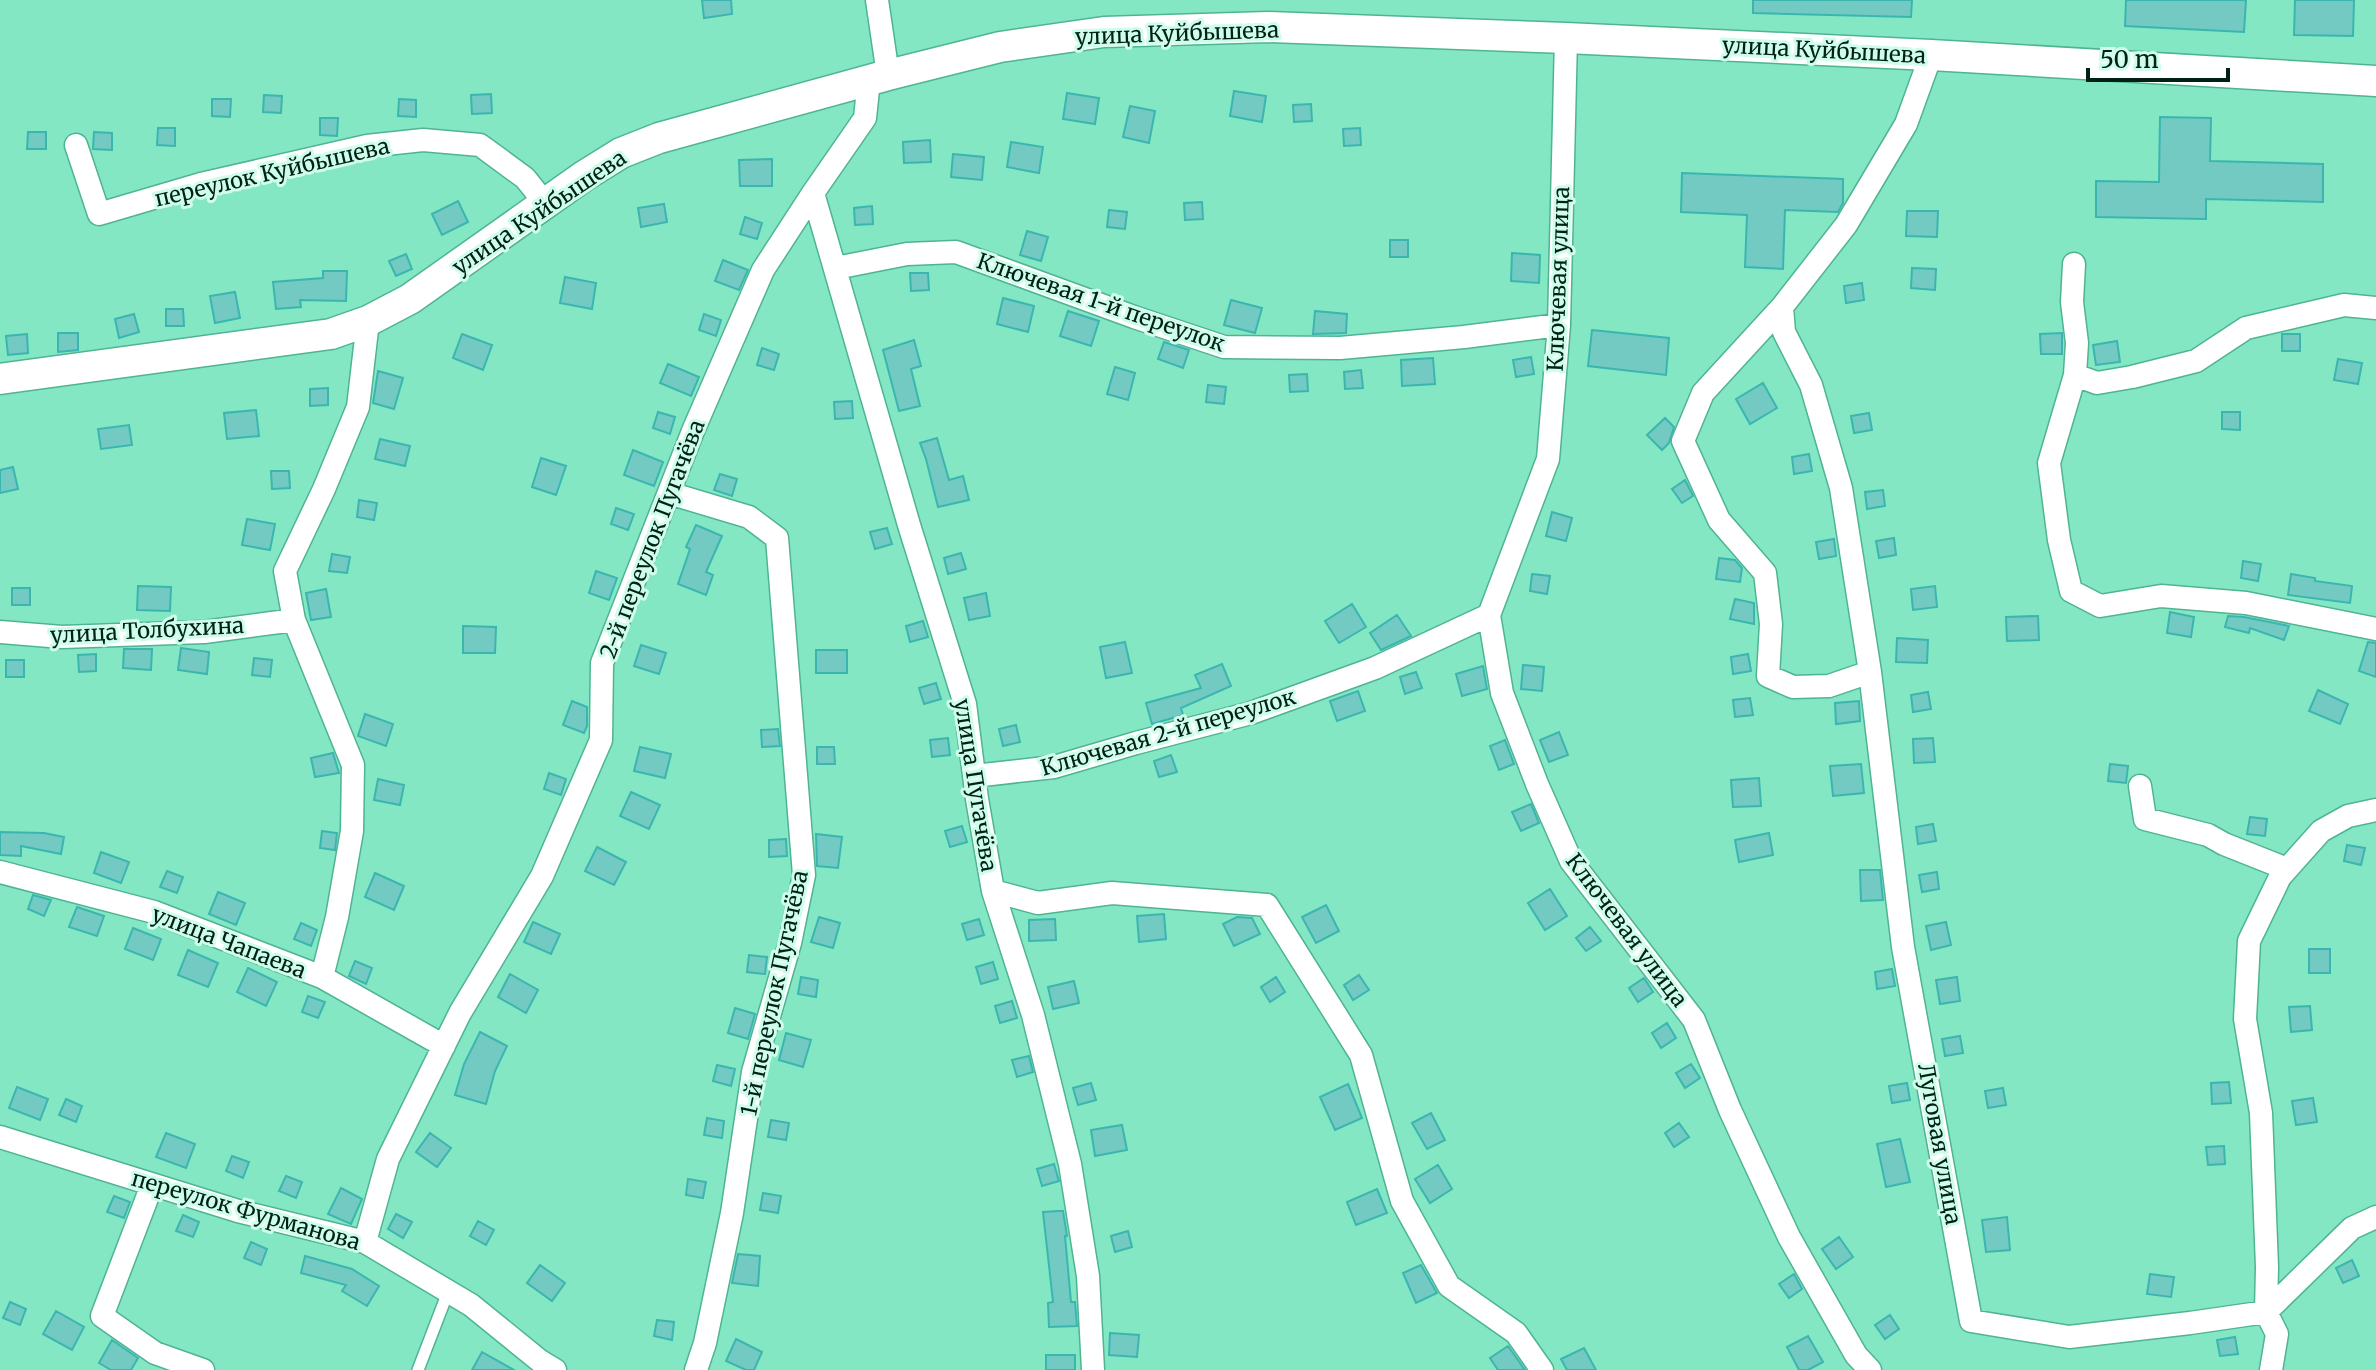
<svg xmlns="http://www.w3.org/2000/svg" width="2376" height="1370" font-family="Merriweather,serif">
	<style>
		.building { fill: #73cac3; stroke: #3bb6af; stroke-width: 2 }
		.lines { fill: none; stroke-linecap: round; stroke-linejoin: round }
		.service-casing { stroke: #4fb494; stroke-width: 14 }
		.minor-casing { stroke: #4fb494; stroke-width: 25 }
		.secondary-casing { stroke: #4fb494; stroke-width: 33 }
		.service { stroke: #fff; stroke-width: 11 }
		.minor { stroke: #fff; stroke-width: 22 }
		.secondary { stroke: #fff; stroke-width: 30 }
		.labels { text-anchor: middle; stroke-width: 6; stroke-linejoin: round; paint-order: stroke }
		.street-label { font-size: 22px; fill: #012117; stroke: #cffdeb }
	</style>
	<rect width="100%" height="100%" fill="#83e7c4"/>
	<path class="building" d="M702 0H731L732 14 704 18Z
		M1753 0H1912L1911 17 1753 13Z
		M2126 0H2246L2244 32 2125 26Z
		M2295 0H2354L2353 36 2294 35Z
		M1234 91 1266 96 1262 122 1230 116Z
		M1067 93 1099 98 1095 124 1063 119Z
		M491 94 492 113 472 114 471 95Z
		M264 95 282 96 281 113 263 112Z
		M212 99H231L230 117 212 116Z
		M399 99 416 100V117L398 116Z
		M1311 104 1312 121 1294 122 1293 105Z
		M1130 106 1155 111 1149 143 1123 137Z
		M2160 117 2211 118 2210 161 2323 164V202L2206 199V219L2096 217V181L2159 182Z
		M320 118H338L337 136 320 135Z
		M158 128H175V146L157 145Z
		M1360 128 1361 145 1344 146 1343 129Z
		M28 132H46V149H27Z
		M94 132 112 133V150L93 149Z
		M930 140 931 162 904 163 903 142Z
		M1011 142 1043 147 1039 173 1007 167Z
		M953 154 984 157 982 180 951 177Z
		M772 159V186H740L739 160Z
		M1682 173 1843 179V203L1838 212 1785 210 1783 269 1745 267 1747 215 1681 212Z
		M458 201 468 222 442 235 432 214Z
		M1202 202 1203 219 1185 220 1184 203Z
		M664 204 667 222 641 227 638 208Z
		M872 206 873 224 855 225 854 208Z
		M1109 210 1127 212 1125 229 1107 227Z
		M1907 211H1938L1937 237 1906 236Z
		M745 217 762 223 757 239 740 234Z
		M1027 231 1048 237 1041 261 1020 255Z
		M1390 240H1408V257H1390Z
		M1512 253 1540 255 1539 283 1511 281Z
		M406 254 412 269 396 276 389 261Z
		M723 260 748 270 739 290 715 281Z
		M1912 268 1936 269 1935 290 1911 288Z
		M323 271H347L346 301 300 300 301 307 276 309 273 282 323 278Z
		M910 273H928L929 290 911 291Z
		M565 277 596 283 592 309 560 303Z
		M1862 283 1864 300 1846 303 1844 286Z
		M235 292 240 318 215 323 210 296Z
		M1003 298 1034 306 1028 332 997 324Z
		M1231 300 1262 308 1255 333 1224 325Z
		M166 309H183L184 326H166Z
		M1068 311 1099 321 1091 346 1060 336Z
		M1315 311 1347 314 1346 333 1313 334Z
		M134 314 139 332 119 338 115 319Z
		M704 314 721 320 716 336 699 330Z
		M1592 330 1669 338 1666 375 1588 366Z
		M58 333H78V350L58 352Z
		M2062 333V354H2041L2040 334Z
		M27 334 28 353 8 355 6 336Z
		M462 334 492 345 483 370 453 358Z
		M2282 334H2300V351H2282Z
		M914 340 921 366 911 369 920 406 899 411 883 350Z
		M2117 341 2120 362 2096 365 2093 345Z
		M1164 342 1189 350 1183 368 1158 359Z
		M762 348 779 354 774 370 757 365Z
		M1531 357 1534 374 1516 377 1513 360Z
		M1433 358 1435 384 1402 386 1401 360Z
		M2338 359 2362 363 2358 384 2334 380Z
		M668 364 699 377 691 396 660 383Z
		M1115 367 1135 373 1128 400 1107 394Z
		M1361 370 1363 388 1345 389 1344 372Z
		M378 371 403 378 394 409 373 403Z
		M1307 374 1308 391 1290 392 1289 375Z
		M1763 383 1777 408 1750 424 1736 399Z
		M1208 385 1226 387 1224 404 1206 402Z
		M328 388V405L310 406V389Z
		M852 401 853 418 835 419 834 402Z
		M256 410 259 436 227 439 224 413Z
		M658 412 675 417 670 434 653 428Z
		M2222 412H2240V430L2222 429Z
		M1869 413 1872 430 1854 433 1851 416Z
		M1665 418 1674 427 1669 443 1662 450 1647 435Z
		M129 425 132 445 101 449 98 429Z
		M937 438 949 480 963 476 969 500 938 507 926 459 920 443Z
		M380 439 410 446 405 466 375 459Z
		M633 450 663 462 654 486 624 475Z
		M1809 454 1812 471 1794 474 1792 457Z
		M541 458 566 466 556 495 532 487Z
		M13 467 18 489 0 493V470Z
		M271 471H289L290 488 272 489Z
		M720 474 737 479 732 496 714 490Z
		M1685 480 1693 496 1682 503 1672 489Z
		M1883 490 1885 506 1867 509 1865 492Z
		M359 500 377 503 374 520 357 517Z
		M616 508 634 514 628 530 611 524Z
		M1552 512 1572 518 1566 541 1546 536Z
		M247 519 275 524 270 550 242 545Z
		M696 525 722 536 706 572 713 575 706 595 678 584 690 549 686 547Z
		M887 528 892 544 875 549 870 532Z
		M1894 538 1896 555 1879 558 1876 541Z
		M1834 539 1836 556 1819 559 1816 542Z
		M961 553 966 569 948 574 944 558Z
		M332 554 350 557 347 573 329 571Z
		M1719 558 1735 560 1742 568 1740 582 1716 579Z
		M2243 561 2261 564 2258 581 2241 578Z
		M596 571 617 578 609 600 589 593Z
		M1532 574 1550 576 1547 594 1530 591Z
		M2291 574 2315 578V581L2352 586 2350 603 2288 595Z
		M138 586 171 587 170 611 137 610Z
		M1935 586 1937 607 1913 610 1911 589Z
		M12 588H30V605H12Z
		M326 589 331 617 311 620 306 593Z
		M986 593 990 616 969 620 964 598Z
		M1735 599 1754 603V624L1730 619Z
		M1352 604 1366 627 1339 643 1325 621Z
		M2170 612 2194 617 2191 637 2167 633Z
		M1397 615 1411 636 1381 650 1370 633Z
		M2038 616 2039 640 2007 641 2006 617Z
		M2228 616 2244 617 2289 626 2284 640 2250 628 2249 633 2225 627Z
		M923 621 928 637 910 642 906 626Z
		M463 626 496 627 495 653H463Z
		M1897 638 1928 640 1927 663 1896 662Z
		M1125 642 1132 673 1106 678 1100 647Z
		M2368 642 2376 643V677L2359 671Z
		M641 645 666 653 659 674 634 666Z
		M181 648 209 652 207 674 178 670Z
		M124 649H152L151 670 123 668Z
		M816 650H847V673H816Z
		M96 654V671L79 672 78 655Z
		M1748 654 1751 671 1733 674 1731 657Z
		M254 658 272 660 270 677 252 675Z
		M6 660H24V677H6Z
		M1222 664 1231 686 1181 708 1183 715 1152 724 1146 703 1201 688 1195 675Z
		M1523 665 1544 667 1542 691 1521 689Z
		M1483 666 1487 689 1462 696 1456 674Z
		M1416 672 1422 688 1405 694 1400 677Z
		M936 683 941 699 924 704 919 688Z
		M2318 690 2348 704 2340 724 2309 711Z
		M1358 691 1365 711 1337 721 1330 701Z
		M1928 692 1931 709 1913 712 1911 695Z
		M1750 698 1753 715 1735 717 1733 700Z
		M572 701 587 707V726L584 733 563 725Z
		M1859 701 1860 721 1836 724 1835 703Z
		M365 714 393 724 386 746 358 736Z
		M1016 725 1020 742 1003 746 999 729Z
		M778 729 780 746 762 747 761 730Z
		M1559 732 1568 755 1549 762 1540 740Z
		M948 738 950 755 932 757 930 740Z
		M1933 738 1935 762 1914 763 1913 739Z
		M1505 740 1514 764 1499 770 1490 746Z
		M640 747 671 754 665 778 634 771Z
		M817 747H834L835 764H817Z
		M333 753 339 773 315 777 311 758Z
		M1171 755 1177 772 1159 777 1154 761Z
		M1861 764 1864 793 1833 796 1830 766Z
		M2110 764 2128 766 2126 783 2108 781Z
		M549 773 566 779 561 795 544 789Z
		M1759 778 1761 806 1733 807 1731 780Z
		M378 779 404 785 400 805 374 800Z
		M631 792 660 805 649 829 620 816Z
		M1531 804 1539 823 1521 831 1512 812Z
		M2250 817 2267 819 2265 836 2247 834Z
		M1933 824 1936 841 1918 844 1916 827Z
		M962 826 967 842 950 847 945 831Z
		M322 831 337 833 335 850 320 848Z
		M0 832 44 833 64 837 61 854 21 846V856L0 855Z
		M1769 833 1773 855 1739 862 1735 840Z
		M816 834 842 837 838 868 817 866Z
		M786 839 787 856 769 857V840Z
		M2347 845 2365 848 2361 865 2344 861Z
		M597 847 626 862 614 885 585 871Z
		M101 852 129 862 121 883 94 873Z
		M1860 870H1880L1883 900 1861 901Z
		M167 871 183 877 177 893 160 887Z
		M1937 872 1939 889 1922 892 1919 875Z
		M375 873 404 886 394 910 365 897Z
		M1550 889 1567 916 1545 930 1528 903Z
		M218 892 245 903 236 925 209 914Z
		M33 895 51 900 44 916 28 909Z
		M1326 905 1339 931 1316 943 1302 917Z
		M77 907 104 916 97 936 69 927Z
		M1164 914 1166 939 1139 942 1137 916Z
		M819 917 840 923 833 948 811 942Z
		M1237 917 1252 918 1260 934 1234 946 1223 924Z
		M979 919 984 935 967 940 962 924Z
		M1055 919 1056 940 1029 941V920Z
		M533 922 560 934 551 954 524 942Z
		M1946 922 1951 945 1931 950 1926 926Z
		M301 923 317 930 311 946 294 939Z
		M1590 927 1601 941 1586 951 1576 938Z
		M133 928 161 939 153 960 125 949Z
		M2309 949H2330V973H2309Z
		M188 950 218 963 208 987 178 975Z
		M749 955 767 957 765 974 747 972Z
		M355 961 372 968 366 984 349 976Z
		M993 962 998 979 981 984 976 967Z
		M248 968 277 982 266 1006 237 992Z
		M1892 969 1895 986 1877 989 1875 972Z
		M510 974 538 990 526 1013 498 997Z
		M1359 975 1369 990 1353 1000 1344 985Z
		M801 977 818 980 816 997 798 994Z
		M1276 977 1285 992 1270 1002 1261 987Z
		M1957 977 1960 1001 1940 1004 1936 980Z
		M1644 978 1653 992 1638 1002 1629 988Z
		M1074 981 1079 1003 1053 1009 1048 987Z
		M308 996 325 1002 318 1018 302 1012Z
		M1012 1001 1017 1018 1000 1023 995 1006Z
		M2310 1006 2312 1030 2291 1032 2289 1007Z
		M735 1008 755 1014 748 1039 728 1033Z
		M1667 1023 1676 1038 1661 1048 1652 1033Z
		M480 1032 507 1046 495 1071 486 1104 455 1095 464 1064Z
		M786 1033 811 1040 803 1067 779 1060Z
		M1960 1036 1963 1053 1945 1056 1942 1039Z
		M1029 1056 1033 1072 1017 1077 1012 1060Z
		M1691 1064 1700 1078 1685 1088 1676 1073Z
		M717 1065 735 1069 731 1086 713 1081Z
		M2229 1082 2231 1103 2212 1104 2211 1083Z
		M1091 1083 1096 1100 1078 1105 1073 1088Z
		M1907 1083 1910 1100 1892 1103 1889 1086Z
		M1348 1084 1362 1118 1335 1130 1320 1097Z
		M17 1087 48 1099 40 1120 9 1108Z
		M2003 1088 2006 1105 1988 1108 1985 1091Z
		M2313 1098 2317 1122 2296 1125 2292 1101Z
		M66 1099 82 1106 76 1122 59 1115Z
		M1431 1113 1445 1140 1427 1149 1412 1123Z
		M707 1118 724 1121 722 1138 704 1135Z
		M771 1120 789 1123 786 1140 768 1137Z
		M1679 1123 1689 1137 1674 1147 1665 1133Z
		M1122 1125 1127 1150 1095 1156 1091 1130Z
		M166 1133 195 1144 186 1168 156 1157Z
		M430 1133 451 1148 437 1167 416 1152Z
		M1900 1139 1910 1182 1886 1187 1877 1144Z
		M2224 1146 2225 1164 2208 1165 2206 1147Z
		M232 1156 249 1162 243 1178 226 1171Z
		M1054 1164 1059 1181 1042 1186 1037 1169Z
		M1438 1165 1452 1189 1430 1203 1415 1179Z
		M286 1176 302 1182 296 1198 279 1191Z
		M688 1179 706 1182 703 1198 686 1195Z
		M341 1188 362 1199 351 1224 328 1214Z
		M1377 1189 1387 1213 1356 1225 1347 1202Z
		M763 1193 781 1196 778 1213 760 1210Z
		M114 1196 130 1202 124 1218 107 1212Z
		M1058 1211H1063L1067 1236H1065L1071 1302H1075L1077 1326 1049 1327 1048 1303 1053 1302 1043 1212Z
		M396 1214 412 1222 403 1238 388 1229Z
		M183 1215 199 1222 193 1237 176 1231Z
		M2007 1217 2010 1250 1986 1252 1982 1220Z
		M478 1221 494 1230 486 1245 470 1236Z
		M1128 1231 1132 1247 1115 1252 1111 1236Z
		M1839 1237 1853 1257 1836 1269 1822 1249Z
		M251 1242 267 1249 261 1265 244 1258Z
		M738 1254 760 1256 758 1286 732 1283Z
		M305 1256 352 1269 379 1286 367 1306 342 1291 346 1285 301 1273Z
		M2352 1260 2359 1276 2343 1283 2336 1268Z
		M540 1265 565 1283 552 1301 527 1283Z
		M1421 1265 1437 1293 1416 1303 1403 1273Z
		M1794 1274 1802 1289 1789 1298 1779 1284Z
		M2150 1274 2174 1277 2171 1297 2147 1294Z
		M10 1302 26 1309 20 1325 3 1318Z
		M56 1311 84 1327 72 1350 43 1334Z
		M1890 1315 1899 1329 1885 1339 1875 1325Z
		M657 1320 674 1322 672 1340 654 1336Z
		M1110 1333 1139 1335 1137 1357 1109 1355Z
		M1808 1336 1823 1362 1808 1370H1799L1787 1347Z
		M2235 1337 2238 1354 2220 1356 2217 1340Z
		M736 1339 762 1352 754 1370H746L726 1361Z
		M112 1340 138 1358 131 1370H111L99 1363Z
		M1508 1346 1525 1370H1498L1490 1358Z
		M1584 1348 1596 1370H1567L1561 1359Z
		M482 1352 514 1370H472Z
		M1046 1355H1075V1370H1046Z"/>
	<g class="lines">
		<g class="service-casing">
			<path id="service" d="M418 1370 448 1292"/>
		</g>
		<g class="minor-casing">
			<path id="minor" d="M877 0 888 75
				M1566 38 1559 325 1548 459 1489 615 1502 693 1537 784 1571 861 1694 1020 1730 1110 1789 1237 1856 1355 1870 1370
				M1931 55 1906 124 1846 225 1782 307 1784 332 1811 385 1841 488 1870 672 1903 947 1971 1321 2069 1337 2190 1323 2266 1312 2352 1228 2376 1217
				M869 80 865 118 813 193 909 525 965 704 977 799 993 891 1033 1015 1070 1164 1088 1276 1093 1370
				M76 145 99 214 201 184 367 146 423 140 480 145 525 178 545 203
				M2074 264 2072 302 2077 343 2075 375 2097 383 2132 377 2196 361 2246 328 2344 305 2376 308
				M836 268 907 254 956 252 1134 317 1224 347 1340 348 1464 337 1559 325
				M1782 307 1703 393 1683 441 1719 520 1765 573 1771 624 1768 676 1793 687 1829 686 1870 672
				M2075 375 2049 463 2059 540 2071 591 2100 606 2161 596 2246 603 2376 629
				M669 493 749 517 777 538 804 875 790 943 753 1072 732 1213 705 1343 696 1370
				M0 632 62 637 204 632 294 620
				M974 776 1054 767 1136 743 1251 713 1375 668 1489 615
				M2140 786 2145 819 2208 835 2224 844 2287 869
				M0 872 154 912 322 977 444 1046
				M993 891 1038 903 1112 893 1267 905 1361 1055 1402 1201 1449 1286 1516 1333 1542 1370
				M322 977 337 917 352 831 353 765 294 620 285 571 324 489 358 407 368 321
				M0 1137 238 1211 365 1242 471 1305 540 1361 555 1370
				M152 1185 102 1316 155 1353 203 1370
				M365 1242 388 1159 460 1013 542 876 601 740 602 663 693 431 763 270 813 193
				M2271 1370 2277 1334 2266 1312 2267 1267 2261 1113 2245 1019 2249 941 2280 877 2321 831 2348 816 2376 810"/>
		</g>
		<g class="secondary-casing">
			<path id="secondary" d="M0 379 331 334 368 321 410 299 584 176 621 153 659 138 888 75 1000 47 1104 32 1268 27 1566 38 1931 55 2376 81"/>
		</g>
		<use href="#service" class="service"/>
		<use href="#minor" class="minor"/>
		<use href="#secondary" class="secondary"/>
	</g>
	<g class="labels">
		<g class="street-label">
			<text transform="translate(1177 33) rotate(-2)" y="8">улица Куйбышева</text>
			<text transform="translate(1824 50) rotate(3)" y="8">улица Куйбышева</text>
			<text transform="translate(272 172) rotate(-13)" y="8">переулок Куйбышева</text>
			<text transform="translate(539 212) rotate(-34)" y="8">улица Куйбышева</text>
			<text transform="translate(1558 279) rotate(-88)" y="8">Ключевая улица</text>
			<text transform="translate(1101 302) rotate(19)" y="8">Ключевая 1-й переулок</text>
			<text transform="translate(652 539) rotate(-69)" y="8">2-й переулок Пугачёва</text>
			<text transform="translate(147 630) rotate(-3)" y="8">улица Толбухина</text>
			<text transform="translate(1168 732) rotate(-16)" y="8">Ключевая 2-й переулок</text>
			<text transform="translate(976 785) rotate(81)" y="8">улица Пугачёва</text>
			<text transform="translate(1627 930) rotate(53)" y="8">Ключевая улица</text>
			<text transform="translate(229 942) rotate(21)" y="8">улица Чапаева</text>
			<text transform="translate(774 993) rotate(-78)" y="8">1-й переулок Пугачёва</text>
			<text transform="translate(1940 1144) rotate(80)" y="8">Луговая улица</text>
			<text transform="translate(246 1210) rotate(16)" y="8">переулок Фурманова</text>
		</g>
	</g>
	<path d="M2088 68v12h140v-12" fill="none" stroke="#012117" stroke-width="4"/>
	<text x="2100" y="68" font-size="24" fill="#012117" stroke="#cffdeb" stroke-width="6" paint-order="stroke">50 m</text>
</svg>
